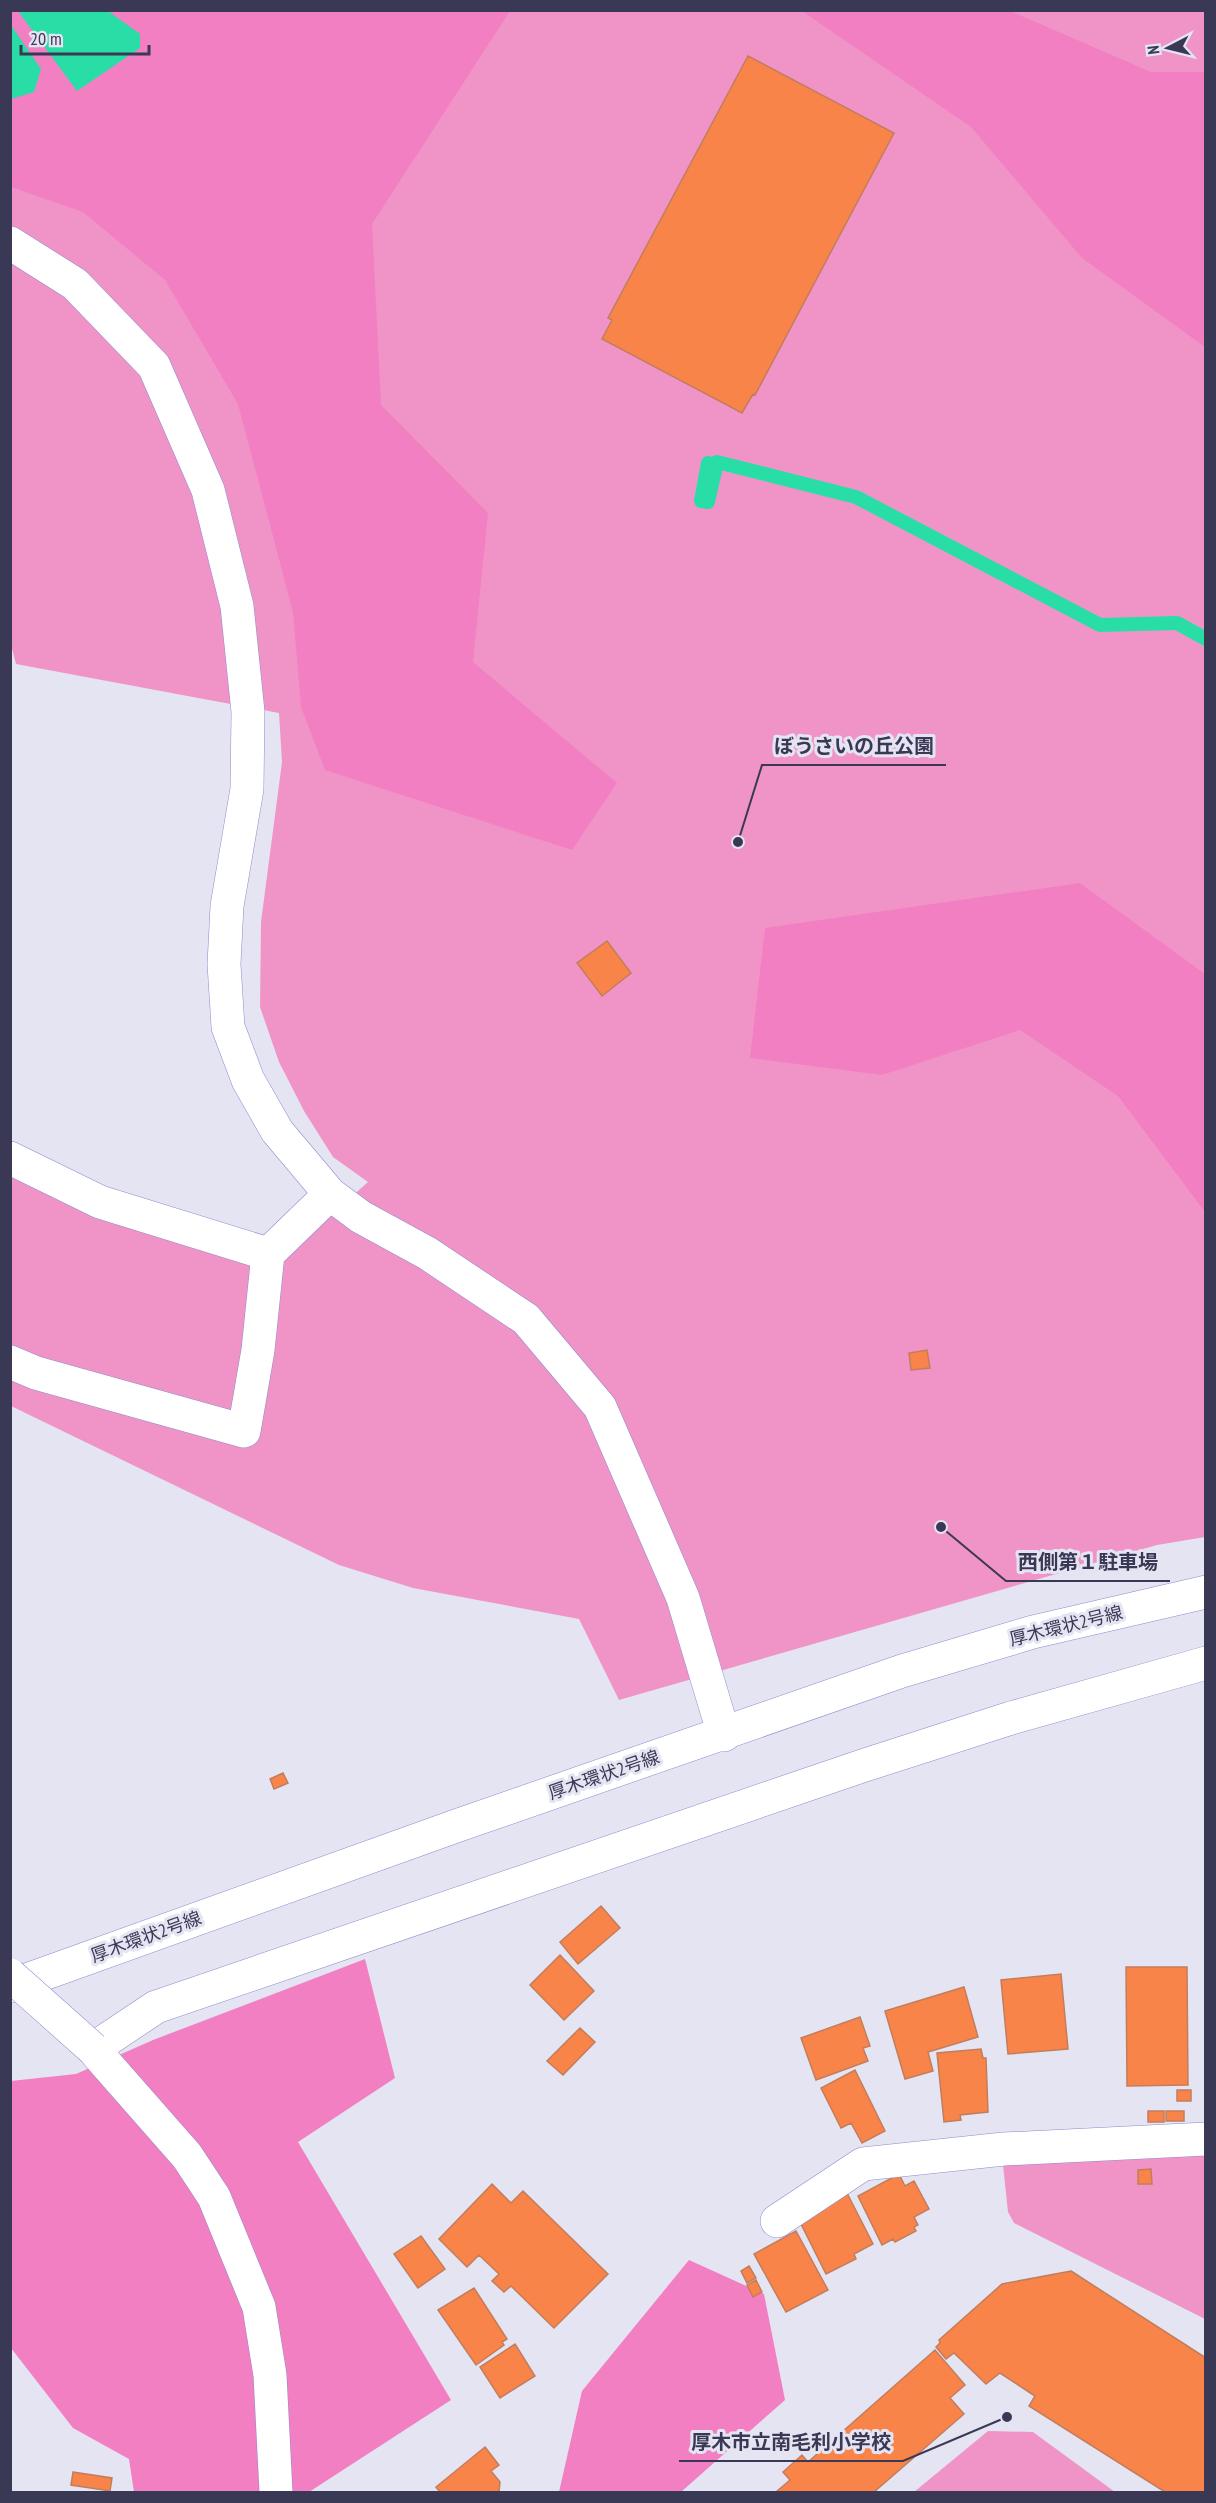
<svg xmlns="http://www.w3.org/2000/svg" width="1216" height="2503" font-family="'PT Sans Narrow','Noto Sans JP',sans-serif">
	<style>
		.green { fill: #f094c7 }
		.forest { fill: #f27fc2 }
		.water { fill: #29dea6 }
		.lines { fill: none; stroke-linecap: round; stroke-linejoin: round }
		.stream { stroke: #29dea6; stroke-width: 14 }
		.building { fill: #f9844a; stroke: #c27d5d; stroke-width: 1.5 }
		.minor-casing { stroke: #8e8bcd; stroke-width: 34 }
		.tertiary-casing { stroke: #8e8bcd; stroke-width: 34 }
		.minor { stroke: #fff; stroke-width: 33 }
		.tertiary { stroke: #fff; stroke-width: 33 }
		.minor-bridge-casing { stroke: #8e8bcd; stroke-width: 34; stroke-linecap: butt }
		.minor-bridge { stroke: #fff; stroke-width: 33 }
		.labels { text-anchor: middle; stroke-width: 6; stroke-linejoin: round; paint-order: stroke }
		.street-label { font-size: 18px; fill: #3a3955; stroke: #e4e4f3 }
		.leader { fill: none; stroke: #3a3955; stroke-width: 2 }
		.callout-dot { fill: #3a3955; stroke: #e4e4f3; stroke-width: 2 }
		.callout-label { font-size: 20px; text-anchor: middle; font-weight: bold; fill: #3a3955; stroke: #e4e4f3; stroke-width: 6; stroke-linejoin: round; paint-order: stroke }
	</style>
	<rect width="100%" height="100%" fill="#e4e4f3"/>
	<path class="green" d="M11 11H1205V1537L1157 1545 619 1700 579 1619 413 1588 339 1565 11 1406 10 1168 287 1254 368 1182 333 1157 304 1111 279 1062 260 1007 261 922 282 762 279 713 16 664 10 641Z
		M1205 2146V2319L1014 2223 1008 2212 1003 2165Z
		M988 2431 1033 2432 1115 2492H914Z"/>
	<path class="forest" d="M11 11H510L372 224 381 405 488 513 473 662 617 783 572 850 325 770 301 707 293 612 238 404 165 280 83 212 11 187Z
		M802 11H1010L1151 72H1205V347L1082 258 971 127Z
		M1080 883 1205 974V1212L1118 1096 1020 1030 882 1075 750 1058 765 928Z
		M365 1959 395 2078 298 2142 451 2400 309 2492H134L129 2459 73 2428 11 2348V2081L76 2074 153 2040Z
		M689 2260 764 2294 785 2400 681 2492H559L582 2391Z"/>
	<path class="water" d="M18 11H108L140 34V48L77 91Z
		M11 25 41 69 34 92 11 99Z"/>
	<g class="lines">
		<path class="stream" d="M708 463 701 501 708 502 717 462 856 497 1100 625 1177 623 1206 639"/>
	</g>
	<path class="building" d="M748 56 894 133 755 395 753 394 742 413 602 339 612 320 608 318Z
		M607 941 631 973 602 996 577 963Z
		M927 1350 930 1368 911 1370 909 1353Z
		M283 1773 288 1783 274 1789 270 1779Z
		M601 1906 620 1928 578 1964 560 1942Z
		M560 1955 594 1991 564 2020 530 1985Z
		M1126 1967H1187L1188 2085 1127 2086Z
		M1061 1974 1068 2049 1008 2054 1001 1980Z
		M964 1987 978 2037 928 2052 933 2071 905 2079 885 2011Z
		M860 2017 870 2046 863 2048 868 2061 816 2080 801 2038Z
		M580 2028 595 2042 563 2075 547 2061Z
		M981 2049 983 2058H986L988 2112 960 2115 961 2120 944 2122 937 2053Z
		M855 2070 885 2131 862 2143 851 2123 841 2128 821 2088Z
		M1177 2090H1191V2101H1177Z
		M1148 2111H1164V2122H1148Z
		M1166 2111H1184V2121H1166Z
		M1151 2169 1152 2184H1138V2170Z
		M899 2174 905 2186 914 2181 929 2209 914 2217 918 2225 914 2227 916 2231 895 2242 893 2239 882 2245 858 2196Z
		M492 2184 511 2203 523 2191 608 2274 554 2328 511 2286 504 2292 492 2281 499 2274 479 2255 467 2267 439 2239Z
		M847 2193 873 2244 854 2254 856 2259 826 2274 798 2218Z
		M796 2231 828 2290 786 2312 754 2254Z
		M421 2236 445 2269 418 2288 394 2254Z
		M749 2266 756 2278 747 2283 741 2271Z
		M1071 2271 1206 2358V2492H1165L1029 2406 1035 2396 1000 2373 986 2384 954 2353 946 2359 936 2347 940 2343 939 2340 1002 2284Z
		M756 2280 762 2292 753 2297 747 2285Z
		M474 2288 507 2339 502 2342 504 2345 476 2365 438 2310Z
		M515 2344 535 2376 500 2398 480 2367Z
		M935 2350 965 2385 950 2398 964 2414 874 2492H776L790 2480 783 2472 802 2455 808 2462Z
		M485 2447 499 2465 491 2471 500 2482 499 2492H440L436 2487Z
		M73 2472 112 2478 110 2491 71 2485Z"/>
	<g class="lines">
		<g class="minor-casing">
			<path id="minor" d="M10 243 75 284 154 366 208 490 237 606 248 712 247 789 227 906 224 964 228 1027 248 1080 277 1131 330 1194 361 1217 427 1253 526 1319 600 1407 683 1598 724 1735
				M10 1158 100 1202 268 1254 330 1194
				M10 1362 36 1373 244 1431 258 1350 268 1254
				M777 2221 863 2164 1004 2149 1206 2139
				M276 2492 270 2375 259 2307 214 2197 187 2156 93 2049 156 2007 865 1765 1011 1718 1206 1663"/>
		</g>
		<g class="tertiary-casing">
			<path id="tertiary" d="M10 1986 456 1826 902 1671 1033 1632 1206 1592"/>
		</g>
		<use href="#minor" class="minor"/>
		<use href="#tertiary" class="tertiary"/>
		<g class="minor-bridge-casing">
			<path id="minor-bridge" d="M10 1975 93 2049"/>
		</g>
		<use href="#minor-bridge" class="minor-bridge"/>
	</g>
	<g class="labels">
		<g class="street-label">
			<text transform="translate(1066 1626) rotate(-14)" y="6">厚木環状2号線</text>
			<text transform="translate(604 1775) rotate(-19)" y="6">厚木環状2号線</text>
			<text transform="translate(146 1937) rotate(-20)" y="6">厚木環状2号線</text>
		</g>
	</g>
	<path class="leader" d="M738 842L762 765H946M941 1527L1006 1581H1170M1007 2417L903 2461H679"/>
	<g class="callout-dot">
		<circle cx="738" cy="842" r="6"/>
		<circle cx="941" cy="1527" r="6"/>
		<circle cx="1007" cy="2417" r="6"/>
	</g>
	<g class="callout-label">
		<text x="854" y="753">ぼうさいの丘公園</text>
		<text x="1088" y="1569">西側第１駐車場</text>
		<text x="791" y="2449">厚木市立南毛利小学校</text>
	</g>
	<rect width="1216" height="2503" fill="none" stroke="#3a3955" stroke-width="24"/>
	<g transform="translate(1168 48) rotate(263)" stroke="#e4e4f3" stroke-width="4.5" paint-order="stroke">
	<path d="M0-4.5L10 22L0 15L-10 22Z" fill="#3a3955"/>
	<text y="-9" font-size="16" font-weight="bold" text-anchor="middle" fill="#3a3955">N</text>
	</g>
	<path d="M21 45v9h128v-9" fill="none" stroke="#3a3955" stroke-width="3"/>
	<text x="30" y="45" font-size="18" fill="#3a3955" stroke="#e4e4f3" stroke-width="4.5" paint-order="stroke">20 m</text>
</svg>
